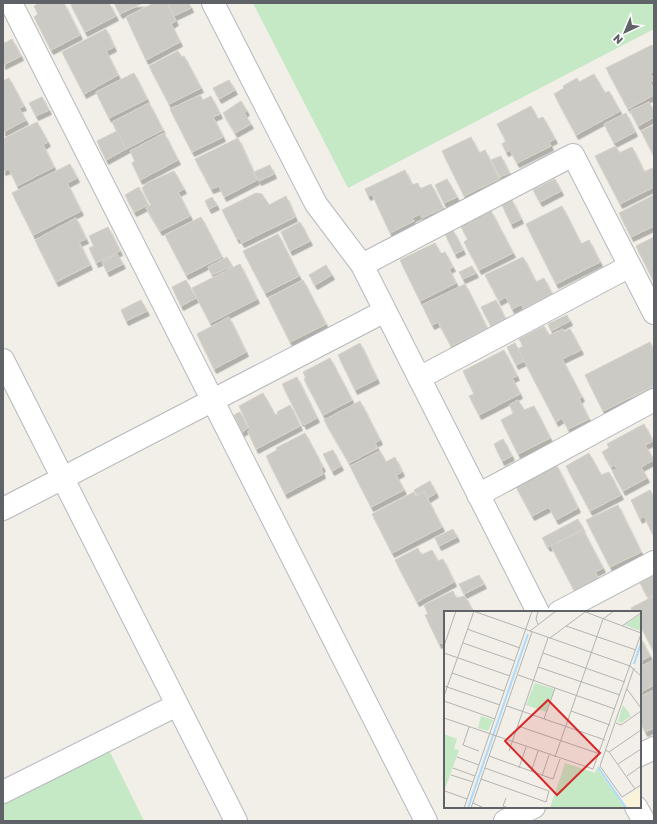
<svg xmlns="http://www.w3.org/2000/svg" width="657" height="824" font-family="'Golos Text',sans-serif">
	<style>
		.green { fill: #c5e8c5 }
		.building { fill: #cccac5; stroke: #d6d1c6; filter: url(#shadow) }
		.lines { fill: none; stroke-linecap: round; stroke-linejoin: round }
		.minor-casing { stroke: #b5b8bc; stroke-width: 24 }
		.minor { stroke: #fff; stroke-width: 22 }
		.inset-river { fill: none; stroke: #aadaff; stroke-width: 2 }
		.inset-road { fill: none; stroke: #b3b3b1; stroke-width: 1 }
		.view { fill: #d62828; fill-opacity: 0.15; stroke: #d62828; stroke-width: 2 }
		.inset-edge { fill: none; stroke: #5f6368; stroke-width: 2 }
	</style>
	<defs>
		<filter id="shadow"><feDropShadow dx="2.5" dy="4.5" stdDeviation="0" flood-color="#0004"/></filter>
	</defs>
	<rect width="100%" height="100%" fill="#f1efe8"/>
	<path class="green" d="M253 3H654V29L348 188Z
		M108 748 144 821H3V801Z"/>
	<path class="building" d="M39 3H64L80 35 51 50 34 17 38 14 34 6Z
		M70 3H109L116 16 85 32Z
		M114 3H143L120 14Z
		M154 3H167L176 21 171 24 180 42 146 60 126 17Z
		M168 3H189L191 8 174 16Z
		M106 29 114 47 106 51 118 75 84 94 62 52Z
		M12 39 21 56 3 65V40L5 43Z
		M652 45 654 49V71L650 73 654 80 650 82 654 90V95L628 109 606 68Z
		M178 51 182 57 184 56 201 88 169 104 149 66Z
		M134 73 147 99 109 118 96 92Z
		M594 74 605 93 609 91 620 111 576 135 554 94 564 88 563 86 577 78 579 82Z
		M9 78 24 106 19 108 26 120 3 132V81Z
		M229 80 235 90 219 99 213 88Z
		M200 95 203 100 211 96 220 114 213 117 223 137 192 152 170 109Z
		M42 97 49 110 36 116 29 103Z
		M241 101 247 111 244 113 251 124 235 133 223 113Z
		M649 102 654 112V117L638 126 630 111Z
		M149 103 163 130 126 149 112 122Z
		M531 106 538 119 543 117 555 139 549 142 551 146 517 163 510 150 506 152 502 144 506 141 497 124Z
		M626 113 635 132 614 143 604 124Z
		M37 122 48 142 43 145 54 167 17 186 9 169 3 171V139Z
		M654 125V156L641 131Z
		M117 131 126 149 106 160 97 141Z
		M164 133 178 160 140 180 132 163 135 161 130 151Z
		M471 137 479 153 485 150 499 179 464 196 442 151Z
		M238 138 257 180 224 197 219 186 211 189 195 159Z
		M616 146 619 153 632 147 644 172 652 168 654 172V187L620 204 595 156Z
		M501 156 509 173 500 177 491 160Z
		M70 164 77 178 67 183 81 211 33 235 12 193Z
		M270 165 274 174 259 181 254 172Z
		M405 170 412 185 418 183 420 189 431 184 443 208 422 218 420 214 412 218 414 221 390 233 372 194 368 196 365 189Z
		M174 171 184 189 178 192 190 216 160 231 146 208 151 205 142 188 147 183Z
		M447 179 457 197 444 203 435 185Z
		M555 179 561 191 540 202 533 190Z
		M139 187 148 205 134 212 125 195Z
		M256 193 262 194 269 205 286 196 295 217 242 243 239 238 237 239 222 210Z
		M654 195V226L631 237 619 213Z
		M212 197 217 205 209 209 205 201Z
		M512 200 521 219 511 224 502 205Z
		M562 206 581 244 589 240 600 262 556 284 526 224Z
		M491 211 513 253 479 270 464 242 468 239 461 227Z
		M201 217 222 257 186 275 165 235Z
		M76 218 86 239 79 242 90 265 56 282 35 240Z
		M300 222 310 241 290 251 281 232Z
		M108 227 120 251 96 263 89 248 94 246 89 236Z
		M453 230 463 250 455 254 445 234Z
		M278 234 299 276 265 293 243 251Z
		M654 237V282L636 246Z
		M435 243 441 254 445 252 453 267 449 269 456 283 420 301 400 260Z
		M117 254 123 264 107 272 102 262Z
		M227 257 232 266 212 275 208 267Z
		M523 257 536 282 544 278 552 294 523 309 522 304 512 309 506 297 499 301 485 275Z
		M240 264 257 299 210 323 192 288Z
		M326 265 332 275 315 285 309 275Z
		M472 266 476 273 463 279 459 272Z
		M186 280 196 298 181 306 172 287Z
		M303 280 326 324 290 342 268 298Z
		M465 284 487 328 451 346 438 322 432 325 422 305Z
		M141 300 147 311 126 321 121 310Z
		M496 300 505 318 491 326 481 307Z
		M567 315 570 321 551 331 548 324Z
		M229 317 246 352 214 369 197 334Z
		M544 326 549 335 563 329 564 332 570 329 581 350 562 359 582 397 579 399 589 419 568 429 562 418 556 422 518 349 523 346 519 339Z
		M650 342 654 350V386L603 411 585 375Z
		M360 343 377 379 355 390 338 355Z
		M515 343 524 361 516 365 507 347Z
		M504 350 517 376 512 378 520 394 479 415 469 396 474 394 463 371Z
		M330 358 352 400 323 415 304 379 306 378 303 372Z
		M297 377 317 418 304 425 302 421 301 422 282 384Z
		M263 393 275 415 278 414 277 412 290 405 300 426 256 449 248 432 250 429 239 406Z
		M518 400 524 410 534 406 550 438 518 454 501 420 514 413 509 405Z
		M360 401 380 440 375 443 378 448 349 463 324 420Z
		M240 412 248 428 242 432 234 415Z
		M644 424 653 441 645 445 654 460 641 467 647 478 623 491 612 471 617 469 614 465 611 467 602 452 609 448 607 444Z
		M305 433 323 467 321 468 323 474 285 494 266 456 277 450 276 448Z
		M503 439 512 456 502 461 494 444Z
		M333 450 341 466 332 471 323 454Z
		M380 451 386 462 395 457 402 472 396 475 404 490 371 507 350 466Z
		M589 453 601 475 609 472 621 495 590 511 566 466Z
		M556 464 578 508 556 520 549 507 532 516 515 485Z
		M430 481 436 493 428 498 425 491 417 495 414 490Z
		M650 490 654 497V537L644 516 640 519 631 500Z
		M414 492 416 496 424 492 442 527 392 553 372 514Z
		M618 505 641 552 610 567 586 520Z
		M578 519 583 529 548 547 542 538Z
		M453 529 457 537 439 546 435 538Z
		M583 530 603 568 595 572 599 579 575 592 551 546Z
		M418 548 421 555 432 550 438 561 443 559 454 582 417 602 395 560Z
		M479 575 484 584 464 594 459 584Z
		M654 576V595L648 598 640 583Z
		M453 591 456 598 465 596 473 611 445 612V642L439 644 425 615 428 614 424 605Z
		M654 596V652L640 625V612H633L631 608Z
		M640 637 650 656 640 661Z
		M654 660V685L640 692V667Z
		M654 690V728L645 732 640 721V697Z"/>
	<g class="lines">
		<g class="minor-casing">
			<path id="minor" d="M11 3 426 821
				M213 3 316 204 362 265 538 612
				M362 265 573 155 654 313
				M3 360 236 821
				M419 378 630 266
				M478 495 654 400
				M3 509 385 311
				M559 612 654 562
				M640 755 654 748
				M3 792 177 705
				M636 807 644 821
				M505 821 534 807"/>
		</g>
		<use href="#minor" class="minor"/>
	</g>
	<g transform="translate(444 611)">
		<rect width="197" height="197" fill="#f1efe8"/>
		<path d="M197 3V20L181 14ZM91 72 110 78 102 101 82 94ZM179 94 187 105 177 112 174 110ZM37 105 49 109 44 120 34 117ZM0 123 13 128 10 138 15 139 0 181ZM121 152 151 162 153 157 181 197H106Z" fill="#c5e8c5"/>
		<path d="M197 176V197H185L179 189Z" fill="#fbf3d9"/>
		<path class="inset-river" d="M190 53 197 32M154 156 182 197M24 197 84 23"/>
		<path class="inset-road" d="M29 0 186 55 197 65M139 0 197 22M94 13 92 8 94 0M122 15 192 39M178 15 197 2M23 18 76 37M86 20 112 0M106 27 141 1M19 32 71 50M0 35 12 0M0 42 66 65M99 42 181 71M94 56 176 84M190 57 156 155 178 186 197 174M8 62 60 80M74 64 171 98M0 75 56 94M183 78 197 97M0 85 30 0M0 90 51 108M63 95 161 129M127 100 166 114M0 107 149 158 197 23M100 108 111 77M172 112 177 114 197 100M74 115 156 143M25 116 19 134 35 140M161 139 165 141 197 119M65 140 104 27M165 141 191 178M45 145 109 168 116 148M13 146 35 154M111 146 159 8 170 0M174 153 197 138M9 157 31 165M75 157 82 136M87 161 94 140M7 164 29 171M98 165 105 144M183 165 197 155M37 168 102 191 105 180 41 157M1 180 23 188M62 187 59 195 64 197M29 192 40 197M20 197 88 0M27 197 88 21"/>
		<path class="view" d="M104 89 156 142 113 184 61 130Z"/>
		<rect width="197" height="197" class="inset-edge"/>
	</g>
	<rect width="657" height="824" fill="none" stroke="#5f6368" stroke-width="8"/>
	<g transform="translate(625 32) rotate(224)" stroke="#ffffff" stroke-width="3" paint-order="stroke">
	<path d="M0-3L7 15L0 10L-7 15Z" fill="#5f6368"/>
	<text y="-6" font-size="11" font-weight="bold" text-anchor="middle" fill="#5f6368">N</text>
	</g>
</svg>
